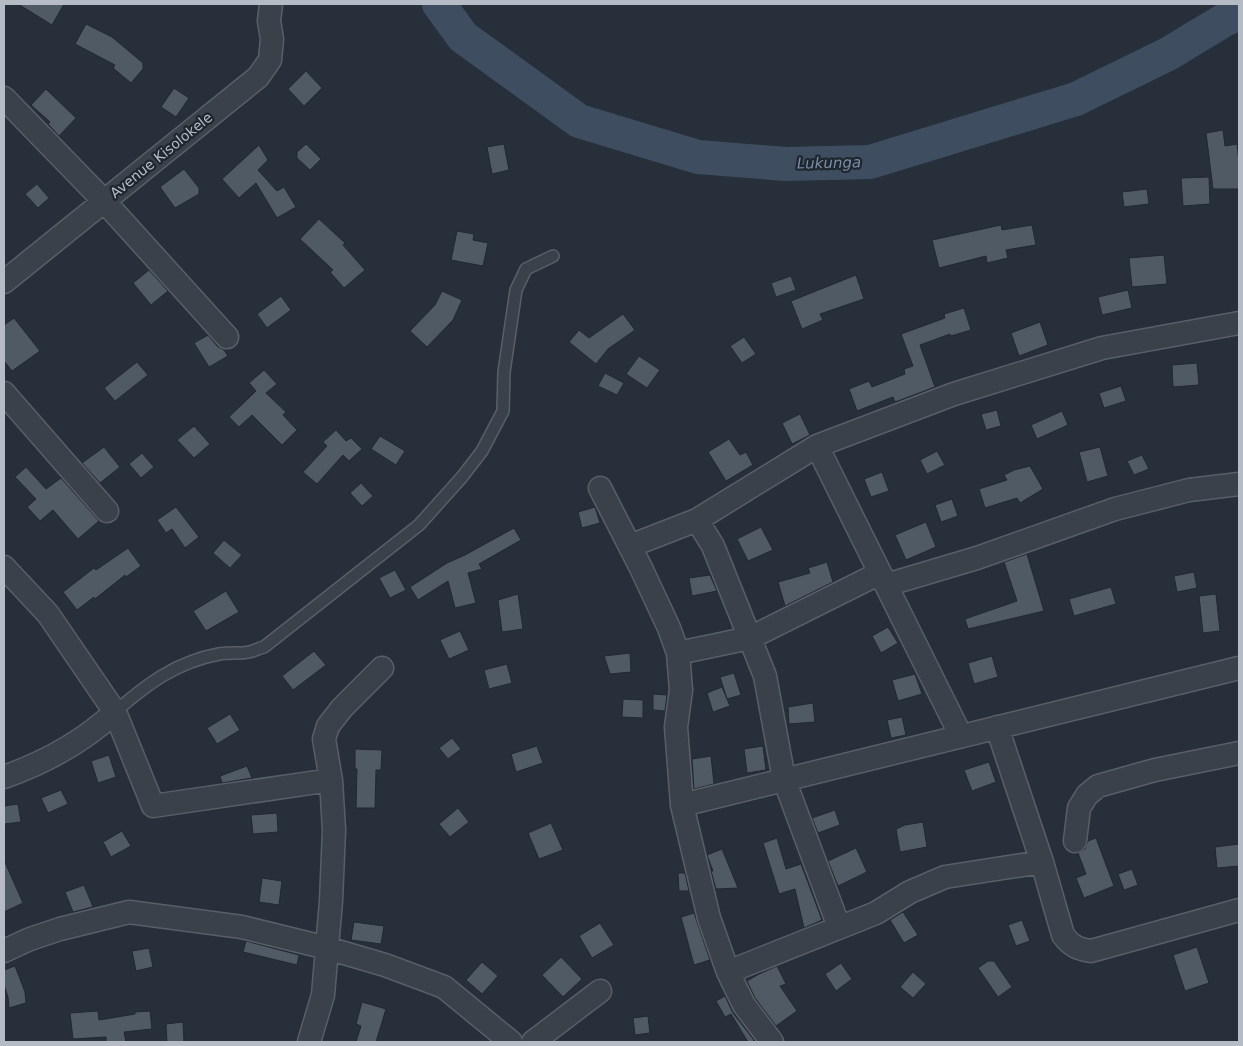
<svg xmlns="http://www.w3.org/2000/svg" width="1243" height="1046" font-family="'DejaVu Sans',sans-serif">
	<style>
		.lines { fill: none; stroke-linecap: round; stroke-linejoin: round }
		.river { stroke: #3e4e60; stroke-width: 34 }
		.building { fill: #4f5a65; stroke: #212831 }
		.service-casing { stroke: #585f68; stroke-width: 14 }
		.minor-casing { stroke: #585f68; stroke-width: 25 }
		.service { stroke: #3a414a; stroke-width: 11 }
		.minor { stroke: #3a414a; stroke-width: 22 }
		.labels { text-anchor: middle; stroke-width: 4.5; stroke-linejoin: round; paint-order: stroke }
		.street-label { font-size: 14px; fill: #b5bcc5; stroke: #1f262f }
		.water-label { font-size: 15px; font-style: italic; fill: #7a8ea5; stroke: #1f262f }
	</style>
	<rect width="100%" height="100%" fill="#262f3a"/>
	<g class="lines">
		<path class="river" d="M439 4 463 37 579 121 698 157 786 164 870 162 1076 99 1168 54 1226 19 1239 14"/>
	</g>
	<path class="building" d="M18 4H64L52 25Z
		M86 24 112 37 143 63V69L131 83 113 68 115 65 75 44Z
		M306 71 322 88 304 106 288 89Z
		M174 88 189 98 176 117 161 107Z
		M46 89 76 118 59 136 48 124 50 122 31 105Z
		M1223 130 1225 146 1237 144 1239 163V189H1213L1206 133Z
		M306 144 321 159 310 170 297 158V152Z
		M504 144 509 170 492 174 487 147Z
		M259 145 268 160 258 170 277 191 284 187 296 207 277 218 256 183 239 198 222 179Z
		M184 169 199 188V194L175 208 160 187Z
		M1209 177 1210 204 1183 206 1181 178Z
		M37 184 49 198 38 208 25 194Z
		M1147 189 1149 204 1124 207 1122 192Z
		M319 219 345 243 343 245 365 270 344 288 330 272 333 270 300 239Z
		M1001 225 1002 230 1032 225 1036 245 1006 250 1008 258 987 263 986 256 939 268 932 240Z
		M457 231 474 234 473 240 488 243 483 266 451 260Z
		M1164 255 1167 284 1132 287 1129 258Z
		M149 270 168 291 151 305 133 283Z
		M856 275 864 299 820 314 823 320 802 329 791 301Z
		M791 276 796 290 776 297 771 283Z
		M1128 290 1132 308 1102 315 1098 297Z
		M442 291 462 300 453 320 427 347 410 331 435 305Z
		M281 296 291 310 267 328 257 314Z
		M964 308 971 330 951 336 950 334 920 345 935 387 895 402 893 397 857 411 849 389 869 381 872 387 905 374 904 369 913 366 901 334 945 318 944 314Z
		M623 314 635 330 608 349 596 364 569 342 579 330 589 338Z
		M14 318 40 351 12 371 4 361V325Z
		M1040 322 1048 345 1019 356 1011 333Z
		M208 335 217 346 224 350 228 356 209 367 194 343Z
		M744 337 756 354 742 363 730 346Z
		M639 356 660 370 647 388 626 374Z
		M137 362 148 375 115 401 104 388Z
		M1197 363 1199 385 1173 387 1172 365Z
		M264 370 277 384 266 393 286 412 283 415 297 430 282 445 252 415 239 427 229 417 256 391 249 383Z
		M605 373 624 383 617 395 598 386Z
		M1121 386 1126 401 1104 408 1099 393Z
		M997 410 1001 426 986 430 981 414Z
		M1062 411 1068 425 1037 439 1031 425Z
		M800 414 810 435 792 444 782 423Z
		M194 426 210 444 194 458 177 440Z
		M336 430 346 441 351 438 362 449 349 461 343 455 317 484 303 472 327 446 323 442Z
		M380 436 405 451 396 465 371 449Z
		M729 439 740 455 746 452 753 465 726 481 708 452Z
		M104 447 120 467 100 483 82 463Z
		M1100 447 1108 476 1087 482 1079 452Z
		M937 451 945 465 927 474 920 460Z
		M142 453 154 467 141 478 129 464Z
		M1142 455 1149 469 1134 475 1127 461Z
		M1030 466 1043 489 1020 503 1017 498 985 508 979 489 1007 480 1004 475 1014 470Z
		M26 467 46 489 61 478 99 521 78 539 53 510 40 521 27 507 36 499 15 477Z
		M882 472 889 491 871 497 864 479Z
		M361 483 373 496 362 506 350 493Z
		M952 499 958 516 941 522 935 505Z
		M176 507 199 537 185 548 172 529 166 533 157 520Z
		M595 507 600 523 582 528 578 512Z
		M926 522 936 547 906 560 895 535Z
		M761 527 773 550 748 561 737 539Z
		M514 528 521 540 479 564 482 569 468 573 476 603 455 608 448 581 418 600 410 587 447 563 465 555Z
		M224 540 242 555 230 568 213 553Z
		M128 548 141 566 126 577 125 575 95 599 94 597 77 610 63 592 94 568 96 570Z
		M1027 554 1044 611 968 629 965 619 1017 601 1004 562Z
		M827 562 833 582 785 606 778 582 810 573 808 568Z
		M395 570 406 590 390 598 379 578Z
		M1194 572 1197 588 1177 592 1174 576Z
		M710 575 717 591 692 596 689 578Z
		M1111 587 1116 604 1074 616 1069 599Z
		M226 591 239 612 206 631 193 611Z
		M518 594 523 629 502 632 498 600Z
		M1216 594 1220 631 1203 633 1199 596Z
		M888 627 898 643 881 653 872 636Z
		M460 631 469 650 449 659 440 640Z
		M314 651 326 665 293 690 282 676Z
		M630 653 631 672 610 674 604 656Z
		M992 656 998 677 974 684 968 663Z
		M507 664 512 683 489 689 484 670Z
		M734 673 741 695 727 699 720 677Z
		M915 674 922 694 898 701 892 680Z
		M722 687 730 706 713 712 707 693Z
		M653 694 667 695 665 711 653 710Z
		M623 699 643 700V718L622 717Z
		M813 703 815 722 789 724 788 707Z
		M230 714 240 730 217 744 207 728Z
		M902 717 906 735 891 738 887 720Z
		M452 738 461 749 448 759 439 748Z
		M537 746 543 763 516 772 511 754Z
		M763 746 766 770 747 773 744 749Z
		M355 749 382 750 381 770H376L375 808H356L357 769H355Z
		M109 755 116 777 98 783 91 761Z
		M711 756 714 784 694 789 692 759Z
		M989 762 996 782 972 791 964 770Z
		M247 766 252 778 222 783 220 776Z
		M61 790 68 804 48 813 41 798Z
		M18 804 21 822 4 824V806Z
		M458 808 469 822 450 837 439 824Z
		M835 810 840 825 818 833 812 818Z
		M277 813 278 832 253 834 251 815Z
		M923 822 927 847 900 852 896 829 905 825Z
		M551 823 563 850 539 859 528 833Z
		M122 831 131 846 111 857 103 842Z
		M777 838 786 869 801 864 822 920 804 928 795 889 779 894 763 843Z
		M1096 838 1114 886 1084 898 1076 878 1086 874 1078 853 1085 849 1088 841Z
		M1239 844V866L1217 868 1215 847Z
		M856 848 867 872 838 886 828 861Z
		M722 849 738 888 716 889 711 871H713L707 855Z
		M4 860 23 903 4 912Z
		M1132 869 1138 885 1124 890 1118 874Z
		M678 873H685L689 891H679Z
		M262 878 282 881 279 905 259 902Z
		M84 885 93 907 73 912 65 892Z
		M903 912 918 935 904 943 890 920Z
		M694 913 710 960 694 965 681 917Z
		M1022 920 1030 941 1016 946 1008 925Z
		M354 922 384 926 381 944 351 940Z
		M600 923 614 945 592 958 579 936Z
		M246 941 299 955 297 965 243 952Z
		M1197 947 1209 983 1185 991 1173 955Z
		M149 948 153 967 136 971 132 951Z
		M561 957 582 979 563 997 542 975Z
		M988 961H994L1012 987 998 997 978 968Z
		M482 962 498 976 482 994 466 980Z
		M841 963 852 979 836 991 825 974Z
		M15 966 25 992 26 1003 9 1008 8 997 4 985V970Z
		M777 966 786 984 780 986 797 1011 776 1026 755 998 747 981 759 974Z
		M913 972 926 984 913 998 900 987Z
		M725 996 733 1013 754 1040 752 1042H748L731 1014 725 1017 716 1001Z
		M362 1002 386 1009 376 1042H356L361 1026 356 1024Z
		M98 1011 99 1020 135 1014V1012L150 1011 152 1029 124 1032 126 1042H106V1037L73 1039 70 1013Z
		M648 1016 650 1033 635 1035 633 1018Z
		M183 1022 184 1042H167L166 1024Z"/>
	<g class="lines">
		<g class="service-casing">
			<path id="service" d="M115 712C147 684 176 662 219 654 229 652 240 654 249 652 254 651 259 648 264 647L419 525 462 477 482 451 503 411 504 372 516 290 526 269 553 256"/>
		</g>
		<g class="minor-casing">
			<path id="minor" d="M4 98 104 201 227 337
				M4 282 258 77 270 60 272 39 269 21 271 4
				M4 393 107 511
				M817 446 961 736
				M600 488 641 568 669 628 678 653 681 690 676 727 682 805 709 918 728 972 744 1005 772 1042
				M697 520 713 546 765 676 784 779 839 927
				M630 546 697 520 817 446 954 394 1102 348 1239 323
				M4 567 48 614 115 712 153 806 331 780
				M886 585 977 558 1115 509 1189 490 1239 484
				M678 653 750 638 880 573
				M997 727 1042 862 1063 935C1071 946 1078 949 1091 951L1239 910
				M4 777C46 762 83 742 115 712
				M682 805 1239 668
				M1075 841 1079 808 1087 795 1098 786 1155 770 1239 753
				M4 951 30 939 60 929 129 912 242 927 327 948 385 965 444 987 511 1042
				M728 972 876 913 910 892 945 877 1042 862
				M309 1042 323 995 331 901 334 830 331 780 324 739 328 726 342 708 382 668
				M533 1042 600 991"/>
		</g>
		<use href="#service" class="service"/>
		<use href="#minor" class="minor"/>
	</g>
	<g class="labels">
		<g class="street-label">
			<text transform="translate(161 155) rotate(-39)" y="5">Avenue Kisolokele</text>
		</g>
		<g class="water-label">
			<text transform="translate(829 163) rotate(-1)" y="5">Lukunga</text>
		</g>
	</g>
	<rect width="1243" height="1046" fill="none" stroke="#b5bcc5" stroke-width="10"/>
</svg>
